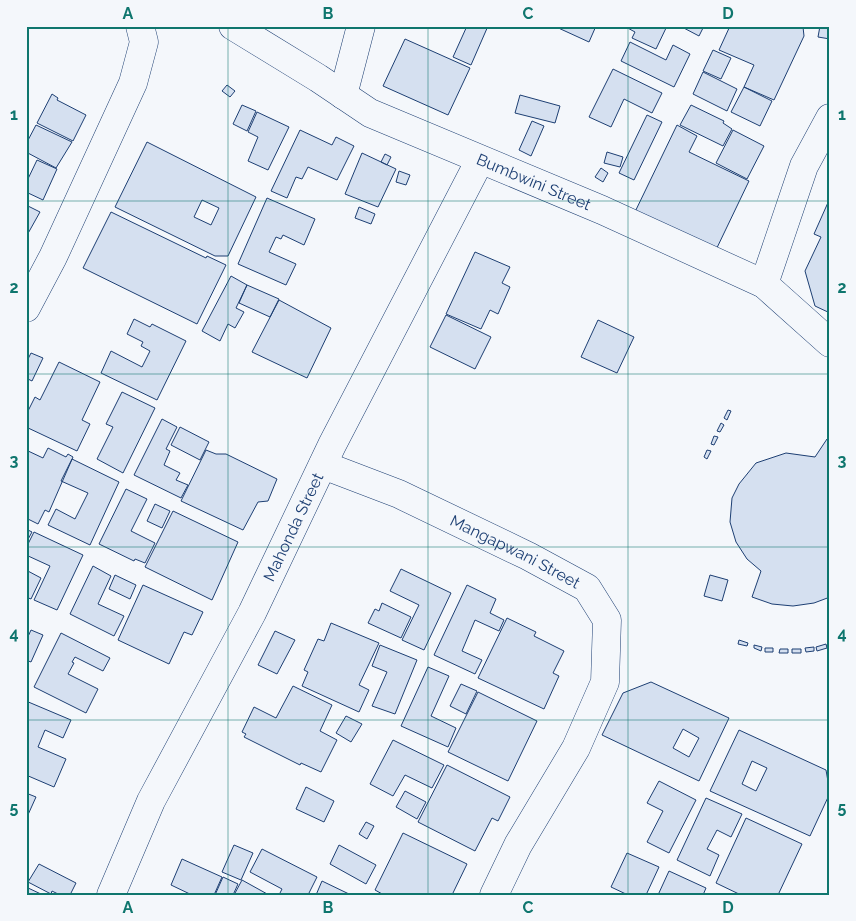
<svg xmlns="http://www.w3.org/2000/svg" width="856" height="921" font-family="Raleway,sans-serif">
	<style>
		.building { fill: #d5e0f0; stroke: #1d3f73; fill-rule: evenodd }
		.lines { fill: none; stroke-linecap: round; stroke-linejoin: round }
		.minor-casing { stroke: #1d3f73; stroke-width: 29 }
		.minor { stroke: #f4f7fb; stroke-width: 28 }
		.grid { fill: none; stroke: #0f766e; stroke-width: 1; stroke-opacity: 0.55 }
		.labels { text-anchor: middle; stroke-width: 4; stroke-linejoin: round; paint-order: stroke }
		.street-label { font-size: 16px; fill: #1d3f73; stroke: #f4f7fb }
		.neatline { fill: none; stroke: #0f766e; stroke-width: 2 }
		.grid-label { font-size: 16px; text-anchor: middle; font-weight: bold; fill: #0f766e }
	</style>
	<rect width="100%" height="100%" fill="#f4f7fb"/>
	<path class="building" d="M467 26H488L471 65 453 57Z
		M554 26H596L589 42Z
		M624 26H667L656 49 632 38 635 32Z
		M680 26H704L699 36Z
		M730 26 803 27 804 36 774 100 744 87 754 65 719 50Z
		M820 26H830V39L818 37Z
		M405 39 470 68 448 115 383 86Z
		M630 42 666 60 673 45 690 54 674 87 621 61Z
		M713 50 731 58 721 79 703 71Z
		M613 69 662 93 652 113 624 99 611 127 589 117Z
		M703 72 737 89 727 111 693 94Z
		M227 85 235 91 230 97 222 91Z
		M744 87 772 101 760 126 731 112Z
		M52 94 58 98 57 100 86 115 73 141 37 123Z
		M520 95 560 106 555 123 515 113Z
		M242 105 256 111 247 131 233 124Z
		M691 105 724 121 723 123 732 129 723 146 680 125Z
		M257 112 289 127 268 170 248 161 258 137 248 132Z
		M647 115 662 122 634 180 619 173Z
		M532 121 544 126 531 156 519 150Z
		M36 125 72 142 56 168 26 152V144Z
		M677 125 697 136 689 152 749 181 714 254 633 216Z
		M300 130 332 145 336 137 354 146 337 180 308 167 302 179 296 177 287 198 271 191Z
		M733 130 764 146 747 179 716 163Z
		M147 142 256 197 228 256H215L115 207ZM202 200 219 208 211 225 194 217Z
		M607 152 623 157 620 167 604 163Z
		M362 153 396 169 378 207 345 194Z
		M385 154 391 157 387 165 381 162Z
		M37 160 57 169 43 200 26 192V183Z
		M601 168 608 173 603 182 595 177Z
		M399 171 410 175 406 185 396 182Z
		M267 198 315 219 304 245 283 235 281 239 276 237 269 252 296 264 286 285 238 264Z
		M830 198V313L815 306 805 271 821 237 814 234Z
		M26 205 40 212 26 237Z
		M359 207 375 214 371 224 355 218Z
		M111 212 206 258 207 256 226 265 197 324 83 268Z
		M475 252 510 267 502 283 510 287 498 314 490 310 481 329 446 314Z
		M231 276 247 285 236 308 244 312 235 328 228 324 220 341 202 331Z
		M247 285 279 299 270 317 239 303Z
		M279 300 331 328 307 378 252 352Z
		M446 315 491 337 475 369 430 347Z
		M134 319 150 327 152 324 186 341 157 400 101 373 111 351 142 367 150 351 141 346 143 342 127 334Z
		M598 320 634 337 617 373 581 357Z
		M31 353 43 358 32 381 26 378V363Z
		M59 362 100 382 82 420 90 424 77 451 26 427V415L35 397 40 400Z
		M122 392 155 408 123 473 97 459 113 427 106 424Z
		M728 410 731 411 727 420 724 418Z
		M162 419 177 427 166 449 170 451 164 465 180 473 176 480 188 485 181 498 134 475Z
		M721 423 724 425 720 432 717 431Z
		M180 427 209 442 200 460 171 445Z
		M714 436 718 437 714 445 711 444Z
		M827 439 830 441V597L814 603 793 606 772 604 752 597 761 571 747 559 736 542 730 522 732 498 739 484 756 463 786 453 815 457Z
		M48 448 66 457 68 454 73 457 49 512 45 510 38 524 26 518V450L43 458Z
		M206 450 216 454H226L277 479 268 501 258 502 243 530 181 501Z
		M707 450 711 451 707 459 704 457Z
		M72 459 119 482 90 545 48 525 56 509 75 519 88 493 61 481Z
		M126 489 147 499 131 531 155 543 145 563 135 559 134 561 99 544Z
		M155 504 170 511 162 528 147 521Z
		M173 511 238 542 212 600 145 567Z
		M26 529 32 532 26 543Z
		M34 532 83 555 57 610 34 600 50 566 26 555V548Z
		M93 566 111 576 98 604 124 616 114 636 70 614Z
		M401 569 451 593 424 650 402 640 419 605 390 591Z
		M26 570 41 578 31 599 26 597Z
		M115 575 136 585 130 599 109 589Z
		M710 575 728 580 722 601 704 596Z
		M143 585 203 612 192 635 184 632 169 664 118 640Z
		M467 585 496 599 490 613 504 620 499 631 475 620 462 651 482 660 475 674 434 655Z
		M382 603 411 617 401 638 368 623 375 609 379 611Z
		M507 618 536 632 534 636 564 651 553 673 559 676 544 709 478 678Z
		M331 623 379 643 359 685 369 690 359 712 302 686 308 672 304 670 318 639 324 641Z
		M31 630 43 635 31 662 26 660V641Z
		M275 631 295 640 277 674 258 665Z
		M61 633 110 658 103 671 75 657 72 662 74 663 68 674 98 689 86 713 34 687Z
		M739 640 748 643 747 646 738 644Z
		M826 644 827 648 817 651 816 647Z
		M380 645 417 660 395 714 372 706 387 672 372 666Z
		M754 645 762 647 761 651 754 648Z
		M814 647V651L806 652 805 648Z
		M765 648H773V652H765Z
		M780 649H788V653H779Z
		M792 649H801V653H792Z
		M428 667 449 676 431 716 456 728 448 747 401 726Z
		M651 682 729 718 699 781 602 735 623 693ZM683 729 699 738 689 757 673 748Z
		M461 684 477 691 466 714 450 706Z
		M293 686 332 705 320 731 337 740 321 772 301 763 300 765 244 737 246 734 242 732 254 707 276 718Z
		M478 692 537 721 508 781 448 752Z
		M26 701 71 720 63 738 45 730 38 747 66 759 54 787 26 775Z
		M346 716 362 724 351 742 336 733Z
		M739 730 826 770 830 793 810 836 710 791ZM752 761 767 768 756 791 742 784Z
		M393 740 444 765 432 788 405 775 393 796 370 784Z
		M447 765 510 797 498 821 492 818 475 851 418 822Z
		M659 781 696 800 669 853 647 842 663 811 647 803Z
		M306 787 334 801 324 822 296 809Z
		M405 791 426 802 417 819 396 807Z
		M26 793 36 797 27 817H26Z
		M706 798 742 814 731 837 717 830 707 849 719 855 710 876 677 860Z
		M746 818 802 844 778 895H741L716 883Z
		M366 822 374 826 367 839 359 834Z
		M403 833 467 864 452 895H384L375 890Z
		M234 845 253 853 241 880 222 872Z
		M339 845 376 865 366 884 330 864Z
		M262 849 317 877 308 895H279L282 889 250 872Z
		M627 853 659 867 646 895H628L611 887Z
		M182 859 222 877 214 895H192L171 885Z
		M39 864 76 883 70 895H60L52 891 51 894 28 882Z
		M669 871 706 888 703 895H658Z
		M223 877 238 884 233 895H215Z
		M242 880 269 895H234Z
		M322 881 349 894V895H316Z
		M26 887 43 895H26Z"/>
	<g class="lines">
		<g class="minor-casing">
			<g id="minor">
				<path id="s1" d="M233 26 318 78 370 113 602 210 764 284 830 343"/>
				<path d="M343 95 361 26"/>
				<path d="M764 284 804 166 830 118"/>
				<path d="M26 308 53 257 133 83 144 42 140 26"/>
				<path id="s2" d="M323 465 399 494 528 556 587 588 607 620 605 682 576 748 518 845 494 895"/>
				<path id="s3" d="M111 895 151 801 252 613 332 445 480 160"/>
			</g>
		</g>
		<use href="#minor" class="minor"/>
	</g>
	<path class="grid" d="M228 26V895M428 26V895M628 26V895M26 201H830M26 374H830M26 547H830M26 720H830"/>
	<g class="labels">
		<g class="street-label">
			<text dy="6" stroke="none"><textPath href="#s1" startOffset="340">Bumbwini Street</textPath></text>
			<text dy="6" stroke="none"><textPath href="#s3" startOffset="411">Mahonda Street</textPath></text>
			<text dy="6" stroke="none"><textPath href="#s2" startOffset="211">Mangapwani Street</textPath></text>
		</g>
	</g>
	<rect width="856" height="921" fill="none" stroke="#f4f7fb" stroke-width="55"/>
	<rect x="28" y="28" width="800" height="866" class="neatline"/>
	<g class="grid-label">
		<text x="128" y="19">A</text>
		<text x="328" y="19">B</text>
		<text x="528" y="19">C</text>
		<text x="728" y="19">D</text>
		<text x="14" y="120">1</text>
		<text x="842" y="120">1</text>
		<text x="14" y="293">2</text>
		<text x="842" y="293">2</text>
		<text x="14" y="466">3</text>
		<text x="842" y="466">3</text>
		<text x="14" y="639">4</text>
		<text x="842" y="639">4</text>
		<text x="14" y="813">5</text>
		<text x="842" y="813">5</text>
		<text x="128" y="913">A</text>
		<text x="328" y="913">B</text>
		<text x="528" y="913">C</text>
		<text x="728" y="913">D</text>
	</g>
</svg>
